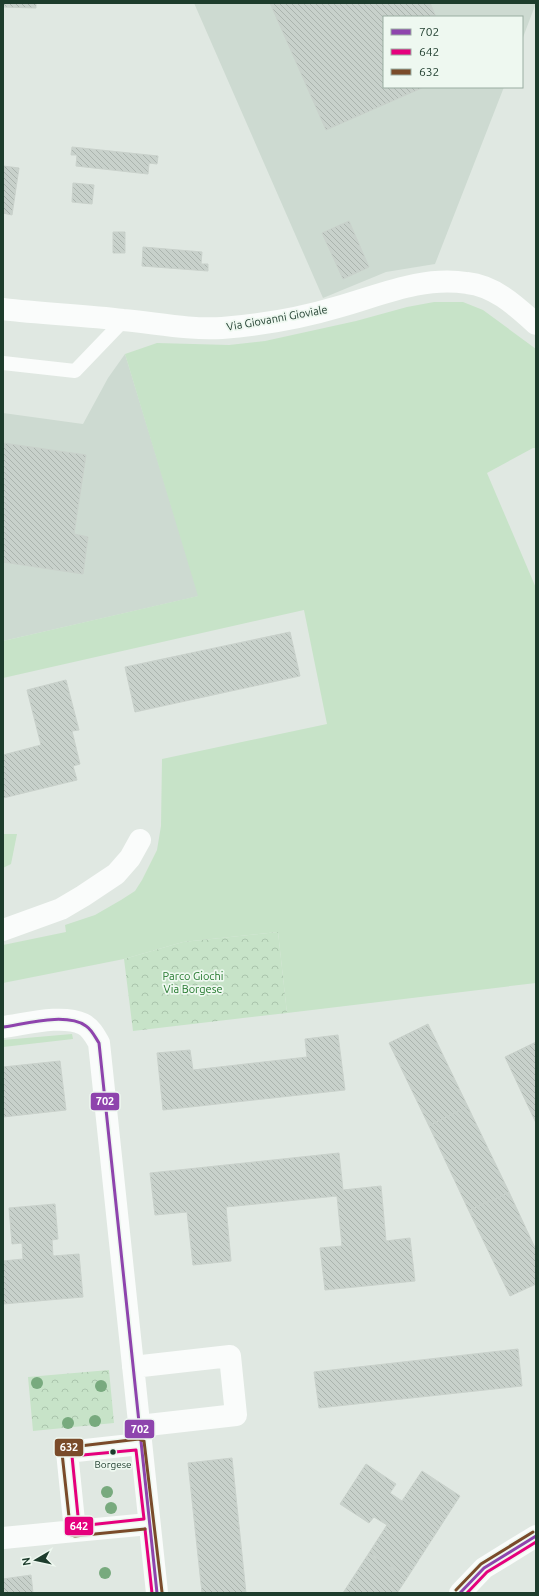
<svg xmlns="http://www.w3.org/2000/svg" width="539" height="1596" font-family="Ubuntu,sans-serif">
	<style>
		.built { fill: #cddad1 }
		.grass { fill: #c7e3c8 }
		.forest { fill: url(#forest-crowns) }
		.building { fill: url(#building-back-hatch); stroke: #c9d1cb }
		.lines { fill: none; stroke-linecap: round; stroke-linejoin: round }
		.service { stroke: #fafcfb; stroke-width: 14 }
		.minor { stroke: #fafcfb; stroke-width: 22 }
		.bus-1-casing { stroke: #eef8f0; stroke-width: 6 }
		.bus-2-casing { stroke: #eef8f0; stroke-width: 6 }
		.bus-3-casing { stroke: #eef8f0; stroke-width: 6 }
		.bus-1 { stroke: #8e44ad; stroke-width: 3 }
		.bus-2 { stroke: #e5007d; stroke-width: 3 }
		.bus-3 { stroke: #7a4b2a; stroke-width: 3 }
		.tree { fill: #78aa7e }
		.bus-dot { fill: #1d3c2c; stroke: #eef8f0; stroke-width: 1.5 }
		.labels { text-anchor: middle; stroke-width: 3.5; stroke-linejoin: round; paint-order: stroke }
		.bus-label { font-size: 10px; fill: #1d3c2c; stroke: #eef8f0 }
		.street-label { font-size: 11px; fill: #1d3c2c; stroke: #eef8f0 }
		.park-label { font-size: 11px; fill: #23782d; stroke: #eef8f0 }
		.line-badge { stroke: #eef8f0; stroke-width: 1.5 }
		.badge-label { font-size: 11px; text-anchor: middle; font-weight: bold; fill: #fff }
	</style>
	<defs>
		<pattern id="forest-crowns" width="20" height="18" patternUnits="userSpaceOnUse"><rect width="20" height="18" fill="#c7e3c8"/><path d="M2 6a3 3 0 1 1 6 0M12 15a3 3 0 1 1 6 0" fill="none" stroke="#aac4ac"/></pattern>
		<pattern id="building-back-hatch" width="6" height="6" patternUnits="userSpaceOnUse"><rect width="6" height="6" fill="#c8d1cb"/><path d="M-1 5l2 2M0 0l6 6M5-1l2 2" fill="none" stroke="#abb4ae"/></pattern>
	</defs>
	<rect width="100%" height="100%" fill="#e0e8e2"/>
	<path class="built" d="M194 3H536L522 40V17H384V87H504L435 264 386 272 323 298Z
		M125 354 199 596 3 641V413L83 424 108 378Z"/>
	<path class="grass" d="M434 302H463L483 310 536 349V448H533L487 473 536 588V983L287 1013 278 932 183 942 124 959 3 983V945L66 932 65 925 95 915 121 900 135 891 142 880 157 850 161 826 162 759 327 724 304 610 3 678V641L198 596 125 354 157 343 229 345 265 341 356 321 407 307Z
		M3 834H17L11 864 3 868Z
		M72 1034 73 1039 3 1047V1040Z"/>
	<path class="forest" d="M278 932 287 1013 133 1031 124 959 183 942Z
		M109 1370 114 1423 33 1431 28 1377Z"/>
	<path class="building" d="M3 3H36V8L3 7Z
		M270 3H430L436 17H384V87H424L326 130Z
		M72 147 158 156 157 164 149 163 148 174 76 166 77 155H71Z
		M3 166 19 168 12 215 3 213Z
		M73 183 94 185 92 204 72 202Z
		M349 221 369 267 343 279 322 233Z
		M113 232H125V253H113Z
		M143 247 202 252 201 264H208V271L142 266Z
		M3 443 86 455 74 534 88 537 83 574 3 562Z
		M290 632 300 676 135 712 125 667Z
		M66 680 79 730 72 731 80 764 73 766 77 780 3 798V755L41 745 27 690Z
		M428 1024 468 1107 429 1126 389 1043Z
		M338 1035 345 1090 163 1110 157 1053 190 1050 193 1070 307 1057 305 1039Z
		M536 1042V1123L505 1057Z
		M60 1061 66 1110 3 1117V1067Z
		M468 1107 509 1192 469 1211 429 1126Z
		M339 1153 343 1190 381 1186 386 1241 410 1238 415 1281 325 1290 320 1248 342 1246 337 1196 226 1207 231 1261 193 1265 187 1212 155 1215 150 1173Z
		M509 1192 536 1250V1284L510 1296 469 1211Z
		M55 1204 58 1239 52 1240 53 1256 79 1254 83 1297 3 1304V1261L23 1259 22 1243 12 1244 9 1208Z
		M518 1349 522 1386 319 1408 314 1372Z
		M232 1458 246 1593H202L188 1463Z
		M366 1464 396 1484 390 1493 402 1501 422 1471 460 1496 407 1578 369 1553 387 1525 374 1517 369 1523 340 1504Z
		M369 1553 407 1578 397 1593H343Z
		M31 1575 33 1593H3V1579Z"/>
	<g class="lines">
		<path class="service" d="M3 363 75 371 124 320"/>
		<path class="minor" d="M3 309C43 314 83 315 123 320 156 323 189 330 222 328 261 325 301 318 338 307 381 295 422 276 467 283 495 286 516 306 536 324
			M3 930 61 909 83 896 116 874 130 858 140 840
			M3 1027C26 1024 62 1014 83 1024 91 1028 95 1036 99 1043L157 1593
			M133 1367 230 1356 236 1415 139 1426
			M140 1444 67 1452 75 1531 149 1524
			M3 1538 75 1531
			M460 1593 484 1568 536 1536"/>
		<g class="bus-1-casing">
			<path id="bus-1" d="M3 1027C25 1024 66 1012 86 1026 92 1030 95 1037 99 1043L157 1593
				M460 1593 484 1568 536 1536"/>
		</g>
		<g class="bus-2-casing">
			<path id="bus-2" d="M136 1450 144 1519 79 1526 72 1456Z
				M145 1529 152 1593
				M467 1593 487 1572 536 1542"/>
		</g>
		<g class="bus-3-casing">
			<path id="bus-3" d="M145 1529 75 1536 71 1535 62 1453 63 1448 139 1439 144 1441 162 1592
				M456 1590 481 1564 533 1532"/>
		</g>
		<use href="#bus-1" class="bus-1"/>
		<use href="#bus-2" class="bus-2"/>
		<use href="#bus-3" class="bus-3"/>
	</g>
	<g class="tree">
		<circle cx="37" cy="1383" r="6"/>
		<circle cx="101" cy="1386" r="6"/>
		<circle cx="95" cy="1421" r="6"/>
		<circle cx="68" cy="1423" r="6"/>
		<circle cx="107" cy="1492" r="6"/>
		<circle cx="111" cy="1508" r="6"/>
		<circle cx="105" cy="1573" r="6"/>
	</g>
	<circle class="bus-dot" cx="113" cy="1452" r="3.5"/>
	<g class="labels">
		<g class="bus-label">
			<text x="113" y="1468">Borgese</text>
		</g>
		<g class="street-label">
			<text transform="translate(277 318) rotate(-10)" y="4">Via Giovanni Gioviale</text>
		</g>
		<g class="park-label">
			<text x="193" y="980">Parco Giochi<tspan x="193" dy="13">Via Borgese</tspan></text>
		</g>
	</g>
	<g class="line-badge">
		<rect x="90" y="1092" width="30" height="19" rx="4" fill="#8e44ad"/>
		<rect x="124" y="1419" width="31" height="20" rx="4" fill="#8e44ad"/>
		<rect x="54" y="1438" width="30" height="19" rx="4" fill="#7a4b2a"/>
		<rect x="64" y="1516" width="30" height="20" rx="4" fill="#e5007d"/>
	</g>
	<g class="badge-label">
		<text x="105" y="1105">702</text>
		<text x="140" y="1433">702</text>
		<text x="69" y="1451">632</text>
		<text x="79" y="1530">642</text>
	</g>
	<rect width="539" height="1596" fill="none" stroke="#1d3c2c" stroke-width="8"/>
	<rect x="383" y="16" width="140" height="72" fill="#eef8f0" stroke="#9aada2"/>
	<rect x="391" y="29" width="20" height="6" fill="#8e44ad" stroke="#9aada2"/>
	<text x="419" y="36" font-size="12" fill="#1d3c2c">702</text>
	<rect x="391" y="49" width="20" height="6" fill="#e5007d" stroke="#9aada2"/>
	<text x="419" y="56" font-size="12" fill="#1d3c2c">642</text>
	<rect x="391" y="69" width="20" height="6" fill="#7a4b2a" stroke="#9aada2"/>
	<text x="419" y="76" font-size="12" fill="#1d3c2c">632</text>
	<g transform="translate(36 1560) rotate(261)" stroke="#eef8f0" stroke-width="3" paint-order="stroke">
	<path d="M0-3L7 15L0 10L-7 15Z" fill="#1d3c2c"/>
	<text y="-6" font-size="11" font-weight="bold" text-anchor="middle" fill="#1d3c2c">N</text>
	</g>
</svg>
